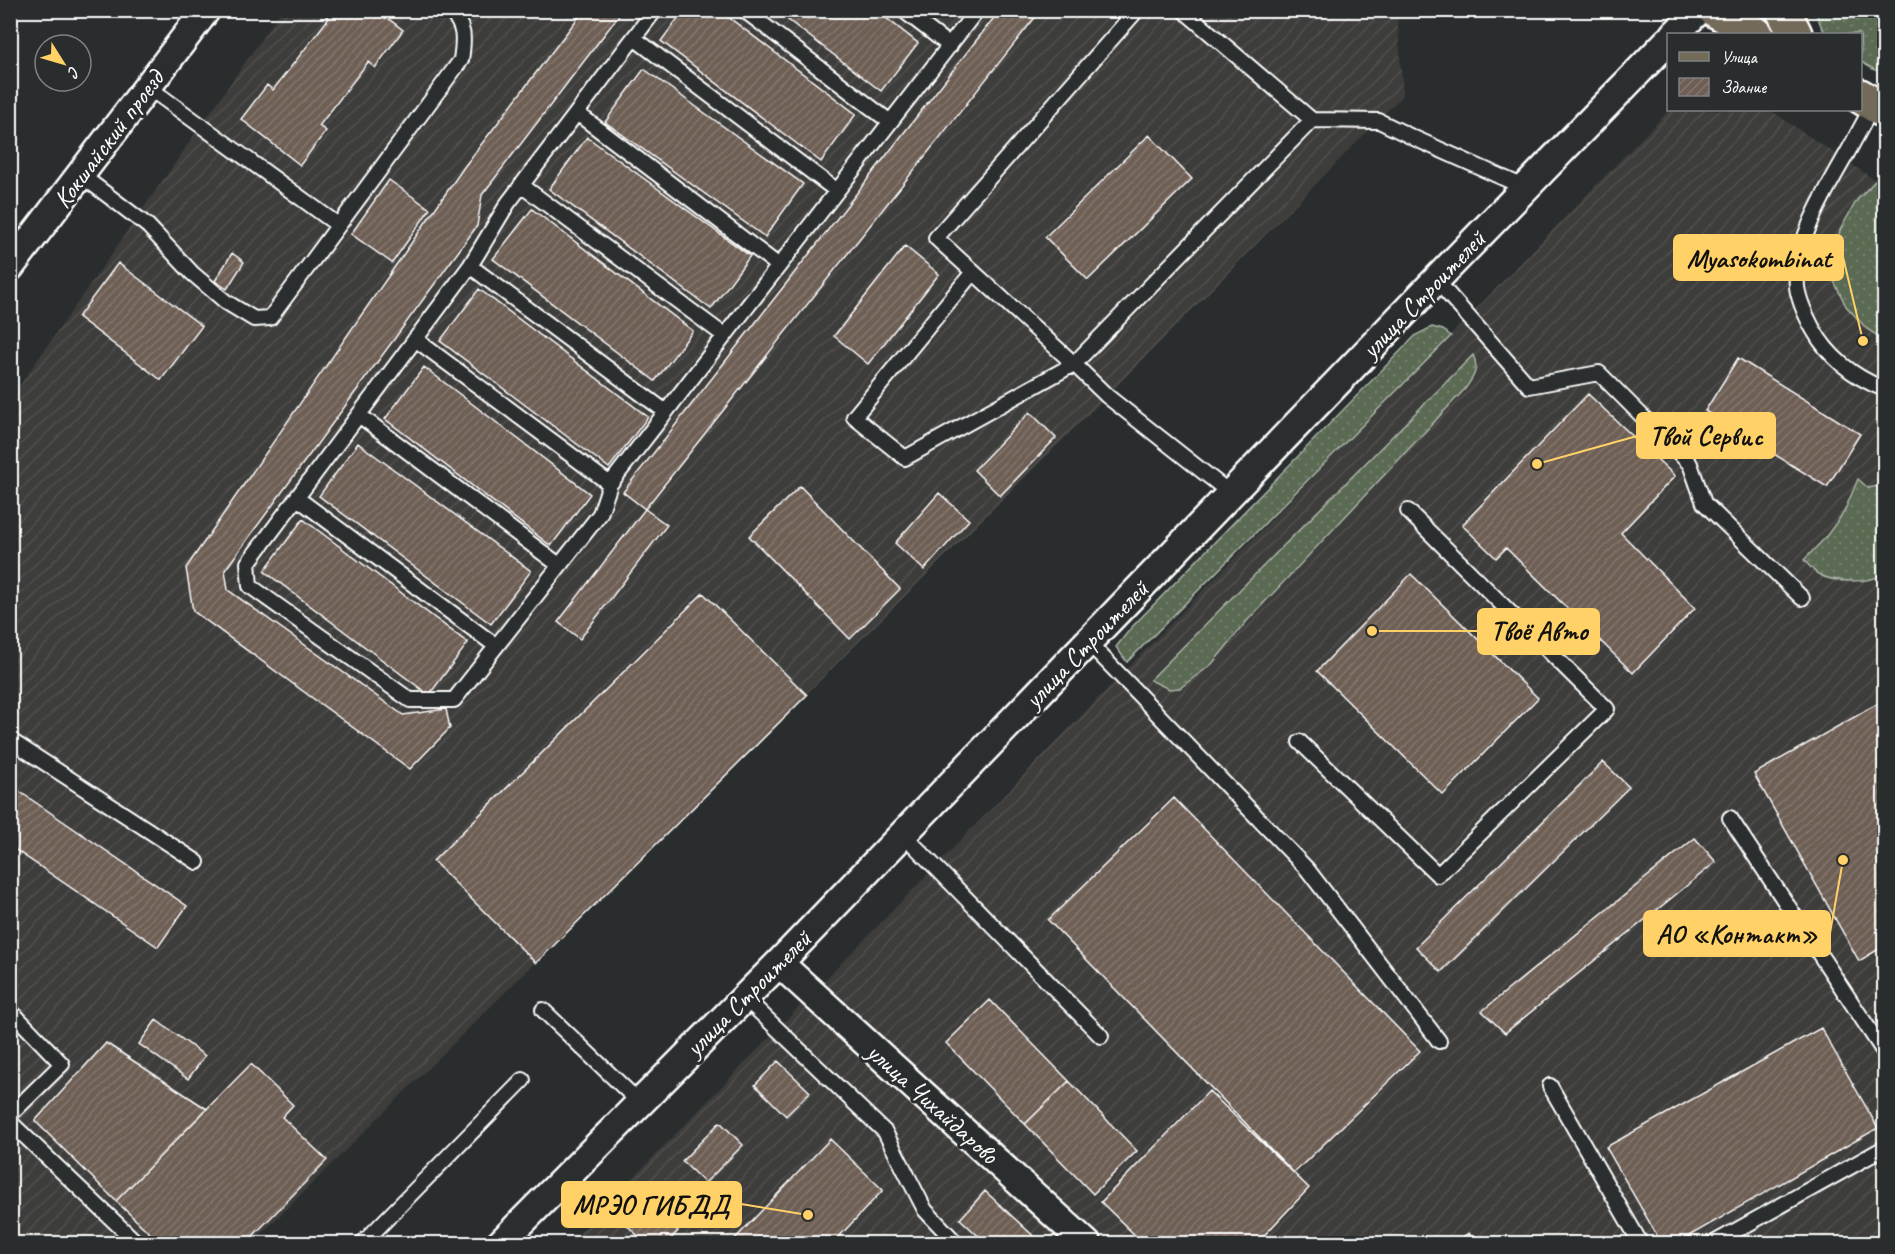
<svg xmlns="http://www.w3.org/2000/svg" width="1895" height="1254" font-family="Caveat,sans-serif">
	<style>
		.industrial { fill: url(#industrial-furrows) }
		.grass { fill: url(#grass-dots); stroke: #acb4a9; stroke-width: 1.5 }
		.building { fill: url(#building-hatch); stroke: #fff; stroke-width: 1.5 }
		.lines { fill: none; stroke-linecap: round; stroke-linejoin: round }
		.lane-casing { stroke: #fff; stroke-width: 18 }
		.street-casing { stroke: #fff; stroke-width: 32 }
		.primary-casing { stroke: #fff; stroke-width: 38 }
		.lane { stroke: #2a2d2e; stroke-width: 14 }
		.street { stroke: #2a2d2e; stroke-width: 27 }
		.primary { stroke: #736b5a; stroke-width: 33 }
		.labels { text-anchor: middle; stroke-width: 6; stroke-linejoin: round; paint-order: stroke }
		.street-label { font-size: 26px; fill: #fff; stroke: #2a2d2e }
		.leader { fill: none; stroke: #ffd166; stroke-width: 2 }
		.callout-dot { fill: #ffd166; stroke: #2a2d2e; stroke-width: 2 }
		.callout { fill: #ffd166; stroke: #ffd166; stroke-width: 2 }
		.callout-label { font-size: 27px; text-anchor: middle; font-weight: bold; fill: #111 }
	</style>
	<defs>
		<pattern id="industrial-furrows" width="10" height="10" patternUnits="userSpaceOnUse" patternTransform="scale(1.5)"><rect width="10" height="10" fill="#3e3c3a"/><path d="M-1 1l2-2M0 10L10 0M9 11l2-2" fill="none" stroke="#51504e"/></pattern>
		<pattern id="grass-dots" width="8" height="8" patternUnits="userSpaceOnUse" patternTransform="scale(1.5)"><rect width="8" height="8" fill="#5a6a53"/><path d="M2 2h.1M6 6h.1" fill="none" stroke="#73806d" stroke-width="1.8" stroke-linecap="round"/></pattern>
		<pattern id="building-hatch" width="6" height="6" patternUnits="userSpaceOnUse" patternTransform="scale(1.5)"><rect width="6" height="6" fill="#6e5e55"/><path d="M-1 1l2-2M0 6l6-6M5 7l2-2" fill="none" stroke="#84766e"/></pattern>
	</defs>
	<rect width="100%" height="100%" fill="#2a2d2e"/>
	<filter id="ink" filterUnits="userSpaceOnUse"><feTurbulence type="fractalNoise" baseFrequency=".0167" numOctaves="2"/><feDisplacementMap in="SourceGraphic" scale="12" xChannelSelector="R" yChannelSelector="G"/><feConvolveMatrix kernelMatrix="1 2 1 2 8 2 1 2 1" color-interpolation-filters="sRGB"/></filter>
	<g filter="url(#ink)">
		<path class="industrial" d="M281 11H1397L1403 95 1107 396 252 1243 11 1244V398Z
			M1669 110H1770L1884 186V1243L569 1244Z"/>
		<path class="grass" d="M1815 11H1884V71L1875 70 1861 62 1860 34H1828L1822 28Z
			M1876 180 1884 186V340L1867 329 1846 306 1831 275 1840 230 1857 200Z
			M1432 327 1443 330 1451 336 1127 662 1116 647 1131 628 1416 335Z
			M1473 355C1480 368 1473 378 1465 389L1247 621 1212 664 1180 688 1169 689 1150 680Z
			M1858 479 1868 488 1884 485V573C1871 584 1833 583 1818 574 1813 571 1808 564 1804 560L1825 538 1844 512Z"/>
		<path class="building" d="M324 10H377L403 30 375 68 368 62 319 126 326 131 300 165 241 119 267 85 273 90 329 18 322 13Z
			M584 10H623L482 195 477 226 225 570 228 590 403 715 446 709 450 728 410 769 193 611 186 568 464 167Z
			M684 10H719L856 114 821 162 661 41Z
			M775 10H876L918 43 881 91Z
			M1000 10H1041L645 509 623 492Z
			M644 69 803 184 765 237 605 122Z
			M1149 135 1192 179 1088 280 1045 237Z
			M587 137 750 256 711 309 549 189Z
			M389 180 430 209 392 263 351 234Z
			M532 209 693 331 655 381 493 259Z
			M905 246 939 274 868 364 834 336Z
			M232 253 244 262 227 289 215 281Z
			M118 263 202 326 161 380 78 317Z
			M479 289 648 417 609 468 440 341Z
			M1738 358 1860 434 1827 487 1705 411Z
			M424 367 590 494 551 546 385 419Z
			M1588 394 1675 476 1621 533 1695 608 1633 673 1506 548 1496 558 1462 525Z
			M1030 412 1056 438 1000 496 974 470Z
			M358 443 531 571 491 624 319 496Z
			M800 486 900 589 850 639 749 536Z
			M939 493 969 520 924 570 895 543Z
			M645 509 667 525 580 639 558 622Z
			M303 519 468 643 429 695 264 571Z
			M1411 574 1538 698 1443 795 1317 671Z
			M703 593 807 695 536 963 433 861Z
			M1884 700V946L1859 961 1754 774Z
			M1603 762 1629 787 1441 972 1416 947Z
			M10 785 187 906 158 947 10 846Z
			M1174 798 1420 1051 1294 1173 1048 920Z
			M1695 838 1716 862 1505 1033 1482 1011Z
			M990 1000 1069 1081 1025 1124 946 1043Z
			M156 1020 205 1056 188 1079 139 1044Z
			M1821 1028 1878 1128 1675 1244H1662L1606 1147Z
			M106 1043 207 1109 116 1201 35 1121Z
			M778 1061 810 1092 786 1116 755 1085Z
			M251 1064 293 1105 282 1117 327 1160 245 1244H161L116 1201Z
			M1069 1081 1137 1151 1093 1194 1025 1124Z
			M1209 1091 1309 1188 1256 1244H1144L1101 1202Z
			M720 1122 743 1145 705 1183 682 1161Z
			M830 1139 883 1190 832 1244H730Z
			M985 1191 1042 1244H987L960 1219Z
			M648 1200 678 1231 666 1244H646L625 1223Z
			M1469 1233 1476 1244H1451Z"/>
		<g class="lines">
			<g class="lane-casing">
				<path id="lane" d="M655 10 508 203 470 266 248 563 250 586 410 700H454L600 514 610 484 977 10
					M744 10 890 122
					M903 10 950 46
					M1137 10 936 238 1074 364 1107 396 1230 493
					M634 38 837 191
					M148 87 338 225
					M1874 104C1866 118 1858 133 1850 148 1829 186 1793 241 1797 287 1799 302 1806 316 1813 329 1829 358 1854 377 1884 389
					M577 113 779 266
					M1312 120 1379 121 1414 138 1526 188
					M81 175 148 226 192 273 226 302 254 319 270 318 461 60C464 40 466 24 448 10
					M521 185 725 336
					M470 266 666 412
					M973 272 854 417 905 458 1074 364 1312 120 1183 10
					M1436 280 1529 386 1599 373 1690 464 1704 503 1802 598
					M415 339 610 484
					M359 415 559 565
					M297 498 496 646
					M1088 642 1307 869 1439 1041
					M10 740 197 862
					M1300 742 1438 875 1607 709 1408 511
					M1730 818 1884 1052
					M903 834 1101 1036
					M744 997 885 1132 925 1210 957 1244
					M10 1010 62 1064 10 1115
					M543 1010 640 1103
					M1550 1086 1641 1244
					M10 1122 138 1244
					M362 1244 523 1080
					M1712 1244 1884 1148"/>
			</g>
			<g class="street-casing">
				<path id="street" d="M1675 34 1699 10
					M10 267 206 10
					M779 963 1087 1244
					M500 1244 779 963 1436 280 1668 41"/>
			</g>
			<g class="primary-casing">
				<path id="primary" d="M1715 10 1756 34
					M1783 10 1795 34
					M1860 96 1884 111"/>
			</g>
			<use href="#lane" class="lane"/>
			<use href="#street" class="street"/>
			<use href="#primary" class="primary"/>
		</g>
	</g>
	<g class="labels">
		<g class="street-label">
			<text transform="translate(108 139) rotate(-53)" y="9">Кокшайский проезд</text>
			<text transform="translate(1423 294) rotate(-46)" y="9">улица Строителей</text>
			<text transform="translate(1086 644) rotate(-46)" y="9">улица Строителей</text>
			<text transform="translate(748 993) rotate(-45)" y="9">улица Строителей</text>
			<text transform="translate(933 1103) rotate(42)" y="9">улица Чихайдарово</text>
		</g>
	</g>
	<path class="leader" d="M1863 341L1843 257M1537 464L1637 436M1372 631L1478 631M1843 860L1830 933M808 1215L741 1204"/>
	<g class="callout-dot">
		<circle cx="1863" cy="341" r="6"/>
		<circle cx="1537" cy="464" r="6"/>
		<circle cx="1372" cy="631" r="6"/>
		<circle cx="1843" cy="860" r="6"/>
		<circle cx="808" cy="1215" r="6"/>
	</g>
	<g class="callout">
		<rect x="1674" y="235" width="169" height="45" rx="6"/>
		<rect x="1637" y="413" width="138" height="45" rx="6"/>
		<rect x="1478" y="609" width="121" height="45" rx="6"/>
		<rect x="1644" y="911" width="186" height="45" rx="6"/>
		<rect x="562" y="1182" width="179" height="45" rx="6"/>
	</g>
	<g class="callout-label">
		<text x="1759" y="267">Myasokombinat</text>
		<text x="1706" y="445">Твой Сервис</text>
		<text x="1539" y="640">Твоё Авто</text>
		<text x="1737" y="943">АО «Контакт»</text>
		<text x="651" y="1214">МРЭО ГИБДД</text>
	</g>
	<rect width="1895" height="1254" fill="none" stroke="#2a2d2e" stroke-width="36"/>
	<rect x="18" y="18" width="1859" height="1218" fill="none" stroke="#fff" stroke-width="2" filter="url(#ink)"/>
	<rect x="1667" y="33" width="195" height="78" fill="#2a2d2e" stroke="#7f8182" stroke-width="1.5"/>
	<rect x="1679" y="52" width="30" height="9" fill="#736b5a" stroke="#7f8182" stroke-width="1.5"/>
	<text x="1721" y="63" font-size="18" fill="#ffffff">Улица</text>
	<rect x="1679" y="78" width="30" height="18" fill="url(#building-hatch)" stroke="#7f8182" stroke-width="1.5"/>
	<text x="1721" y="93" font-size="18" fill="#ffffff">Здание</text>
	<g transform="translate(63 63) rotate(127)"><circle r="28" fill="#2a2d2e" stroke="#7f8182" stroke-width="1.5"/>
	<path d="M0-4.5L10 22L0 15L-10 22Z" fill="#ffd166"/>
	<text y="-9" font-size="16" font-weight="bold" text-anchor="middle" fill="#ffffff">С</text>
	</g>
</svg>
